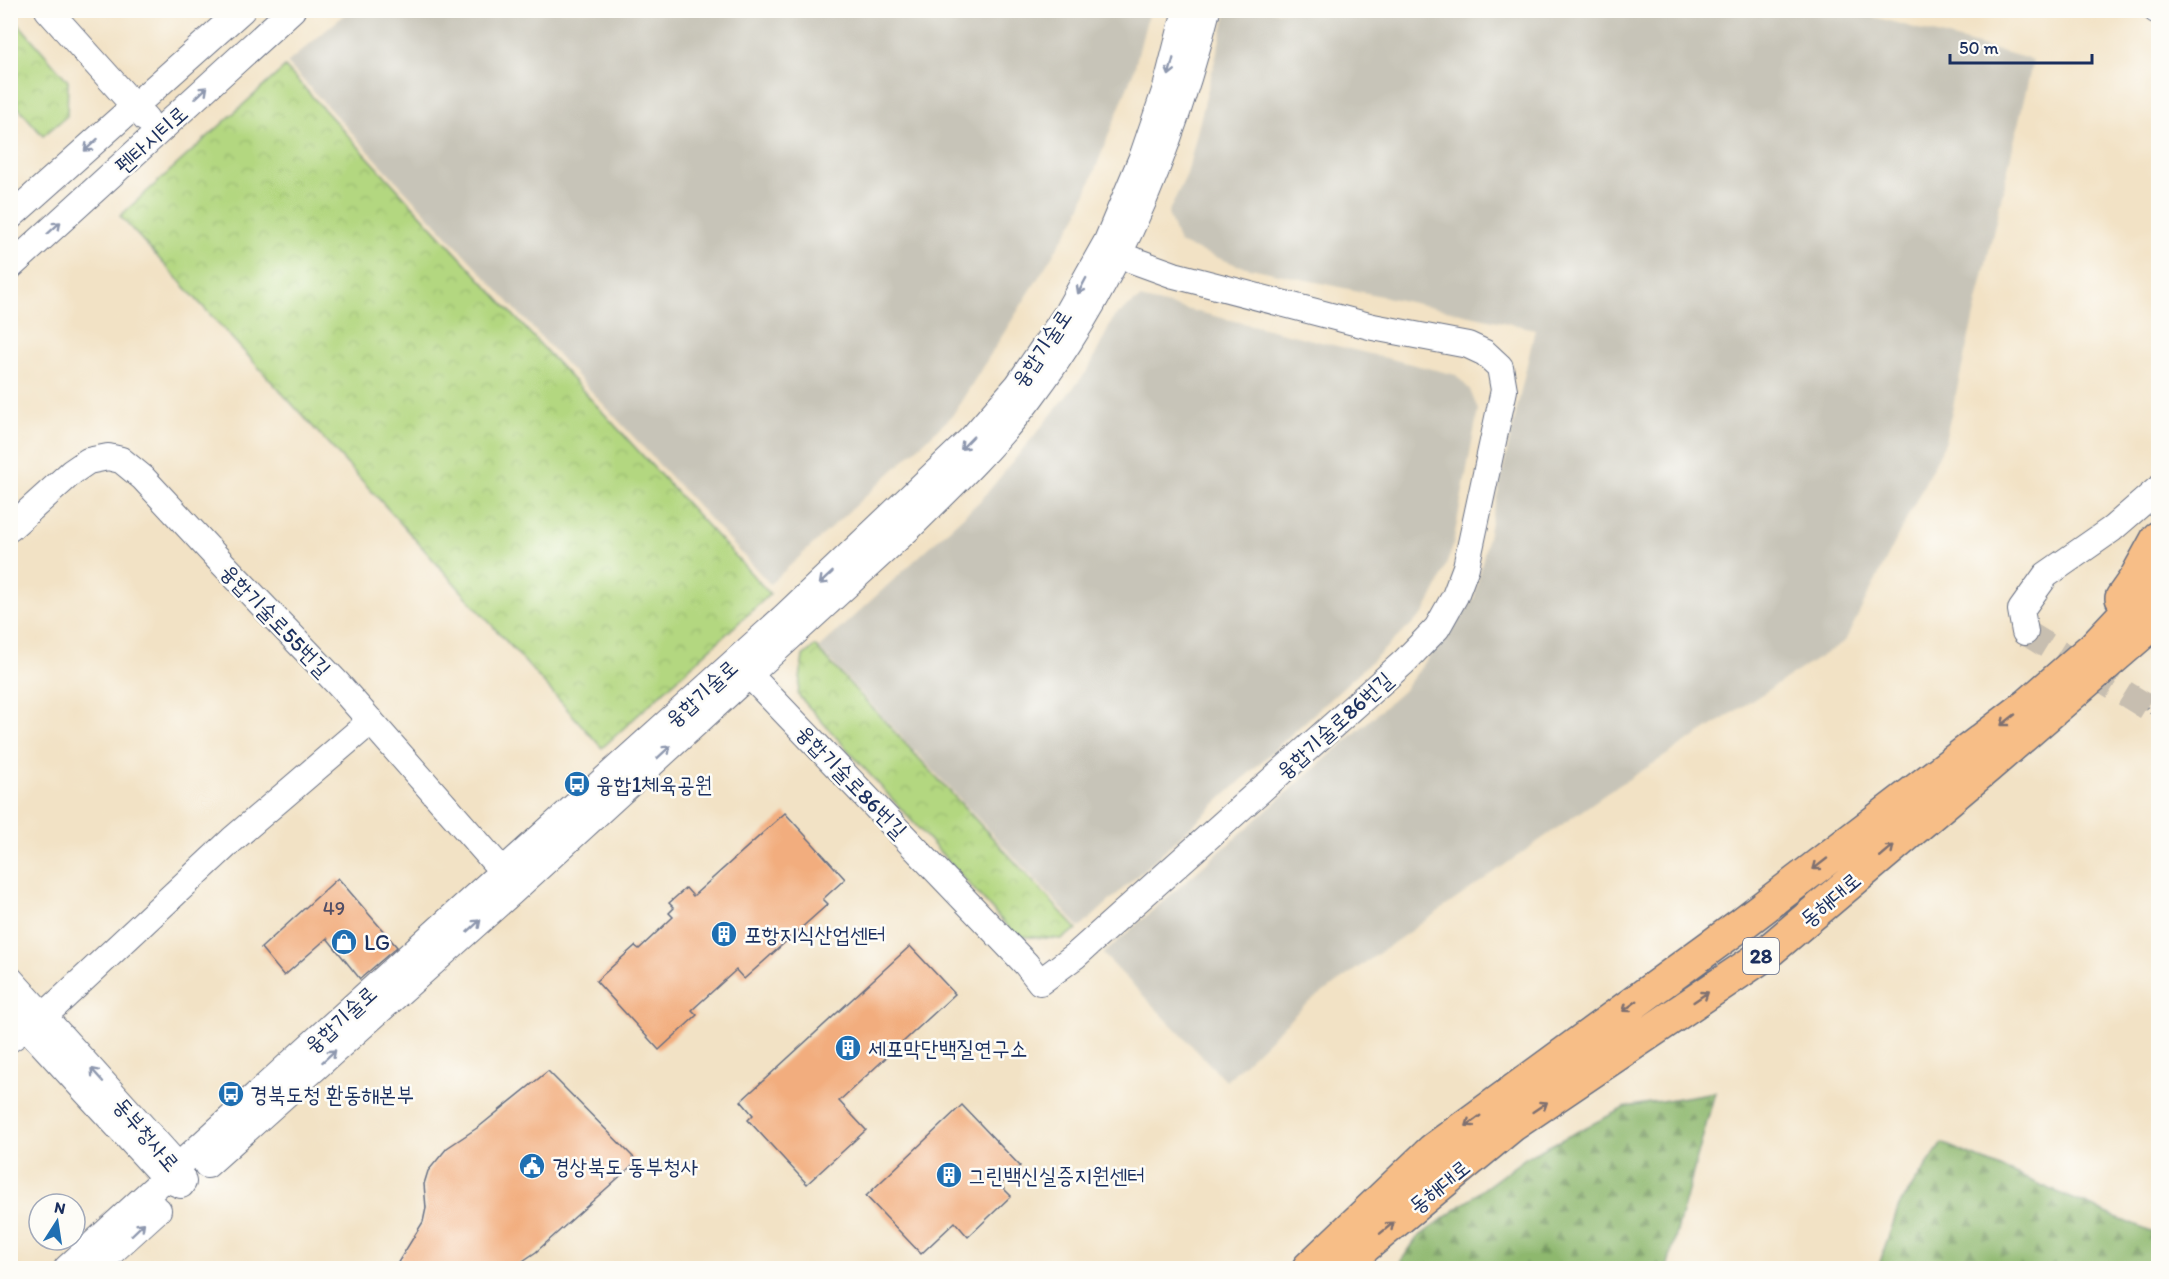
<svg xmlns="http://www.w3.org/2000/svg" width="2169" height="1279" font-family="Itim,'Poor Story',sans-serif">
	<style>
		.industrial { fill: #c7c4b8 }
		.forest { fill: url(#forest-firs); stroke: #547466; stroke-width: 1.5 }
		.park { fill: url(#park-crowns); stroke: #67836f; stroke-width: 1.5 }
		.building { fill: #f2ad7e }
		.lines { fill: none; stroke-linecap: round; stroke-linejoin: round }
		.minor-tunnel { stroke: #c7beb0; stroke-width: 26; stroke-dasharray: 26 13; stroke-linecap: butt }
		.minor-casing { stroke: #666e82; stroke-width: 28 }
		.major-casing { stroke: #666e82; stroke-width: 36 }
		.path { stroke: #666e82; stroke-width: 4; stroke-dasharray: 1.5 4.5; stroke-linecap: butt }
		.minor { stroke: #fff; stroke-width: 26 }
		.major { stroke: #f7be87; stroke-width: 33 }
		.oneway { stroke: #8d97ae }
		.oneway2 { stroke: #7e6f70 }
		.labels { text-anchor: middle; stroke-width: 5; stroke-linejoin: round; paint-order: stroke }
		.number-label { font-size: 20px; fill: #514e66 }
		.shield { fill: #fdfcf7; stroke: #5f6c8c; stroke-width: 1.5 }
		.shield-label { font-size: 21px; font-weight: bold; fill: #1b2f5e }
		.street-label { font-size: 22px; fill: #1b2f5e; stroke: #fdfcf7 }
		.poi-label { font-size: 22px; fill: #1b2f5e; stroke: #fdfcf7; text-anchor: start }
	</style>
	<defs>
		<pattern id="forest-firs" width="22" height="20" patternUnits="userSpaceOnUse" patternTransform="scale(1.5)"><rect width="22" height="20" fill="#8eb86e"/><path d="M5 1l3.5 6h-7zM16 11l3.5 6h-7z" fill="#73965e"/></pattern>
		<pattern id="park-crowns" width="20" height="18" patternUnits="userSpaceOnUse" patternTransform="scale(1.5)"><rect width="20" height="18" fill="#b3d780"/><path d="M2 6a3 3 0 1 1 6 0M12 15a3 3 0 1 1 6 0" fill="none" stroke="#99b971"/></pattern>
	</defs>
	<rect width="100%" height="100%" fill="#fdfcf7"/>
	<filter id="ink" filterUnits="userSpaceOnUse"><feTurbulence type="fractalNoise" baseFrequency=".0167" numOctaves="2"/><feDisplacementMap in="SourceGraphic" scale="12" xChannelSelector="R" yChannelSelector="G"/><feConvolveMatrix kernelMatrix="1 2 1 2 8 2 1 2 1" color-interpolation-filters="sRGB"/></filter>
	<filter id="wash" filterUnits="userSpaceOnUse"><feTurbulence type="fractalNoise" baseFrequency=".008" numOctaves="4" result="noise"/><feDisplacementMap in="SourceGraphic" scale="24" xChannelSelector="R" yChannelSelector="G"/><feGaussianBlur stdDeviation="1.35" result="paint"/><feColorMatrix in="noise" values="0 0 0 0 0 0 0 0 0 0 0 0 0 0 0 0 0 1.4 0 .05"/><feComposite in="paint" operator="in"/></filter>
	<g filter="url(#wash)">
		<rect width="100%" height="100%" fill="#f2e2c5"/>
		<path class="industrial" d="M349 11V10L1149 11 1134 70 1077 216 952 416 770 584 287 63Z
			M1227 11H1852L2033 60 1944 445 1845 641 1607 793 1305 1005 1226 1081 1103 954 1403 691 1474 598 1535 329 1237 265 1179 243 1168 213 1187 174Z
			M1140 298 1456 375 1470 390 1478 410 1452 549 1439 584 1424 613 1080 928 819 648 982 499 1088 370 1114 317Z"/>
		<path class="forest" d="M1715 1092 1667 1268H1396L1417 1238 1527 1157 1626 1107Z
			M1942 1143 2158 1235V1268H1878L1899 1206Z"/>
		<path class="park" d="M10 14 68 81 67 116 43 136 11 99Z
			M285 67 770 594 602 748 378 498 120 216Z
			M815 646 1077 929 1061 939 1016 936 798 695 803 656Z"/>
		<g id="blocks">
			<path class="building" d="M785 813 845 879 823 899 828 904 744 979 736 970 692 1010 697 1015 659 1050 596 981 635 946 639 949 673 917 669 913 674 908 669 903 686 888 693 896Z
				M338 878 397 947 360 979 327 938 284 976 261 948Z
				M910 946 955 994 839 1101 866 1130 807 1184 748 1120 753 1115 741 1101Z
				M548 1071 637 1161 536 1252 511 1269H394L423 1222 426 1208 424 1184 428 1171 447 1148 480 1126Z
				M962 1105 1020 1166 1000 1185 1011 1196 968 1237 955 1222 921 1254 866 1196Z"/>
		</g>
	</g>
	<g filter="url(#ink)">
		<use href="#blocks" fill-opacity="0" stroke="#666e82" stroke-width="1.5"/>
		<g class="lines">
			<path class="minor-tunnel" d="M2025 632 2147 707"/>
			<g class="minor-casing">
				<path id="minor" d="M48 10 146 119
					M2156 10 2158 11
					M10 217 242 10
					M10 267 292 10
					M10 528 72 472 88 461 108 457 121 460 143 478 223 564 338 684 513 883
					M2025 632 2021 610 2046 575 2112 529 2158 489
					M737 662 1026 964 1040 982 1075 956 1404 662 1437 628 1455 596 1466 567 1504 390 1500 367 1485 353 1468 345 1373 327 1174 275 1105 250
					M10 979 179 1167 183 1182
					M10 1009 166 1179 181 1185
					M10 1039 44 1016 232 840 371 721
					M207 1165 512 892 907 530C950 488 995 445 1031 397 1117 283 1172 149 1207 10
					M67 1268 328 1029 784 617 971 439 1018 385 1065 316 1107 241 1143 155 1166 88 1186 10
					M94 1268 158 1210"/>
			</g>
			<g class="major-casing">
				<path id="major" d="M2122 598 2136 578 2158 538
					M1309 1268 1433 1150 1743 923 2029 704 2093 648 2158 579
					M1345 1268 1365 1246 1512 1125 1764 955 1987 767 2158 619"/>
			</g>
			<path class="path" d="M2147 707 2158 721"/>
			<use href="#minor" class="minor"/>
			<use href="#major" class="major"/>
		</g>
		<defs><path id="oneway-shaft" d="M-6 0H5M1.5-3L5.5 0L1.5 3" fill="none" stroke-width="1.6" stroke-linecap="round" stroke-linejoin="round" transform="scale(1.5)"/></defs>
		<g class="oneway">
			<use href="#oneway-shaft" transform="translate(1171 67) rotate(105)"/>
			<use href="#oneway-shaft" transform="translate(201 93) rotate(-43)"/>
			<use href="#oneway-shaft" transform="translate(91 145) rotate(138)"/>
			<use href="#oneway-shaft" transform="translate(54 228) rotate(-42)"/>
			<use href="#oneway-shaft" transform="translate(1082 286) rotate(118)"/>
			<use href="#oneway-shaft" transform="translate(967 443) rotate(134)"/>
			<use href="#oneway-shaft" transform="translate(826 578) rotate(137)"/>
			<use href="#oneway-shaft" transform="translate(664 752) rotate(-43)"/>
			<use href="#oneway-shaft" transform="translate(474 926) rotate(-42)"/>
			<use href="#oneway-shaft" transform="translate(329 1056) rotate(-42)"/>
			<use href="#oneway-shaft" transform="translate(97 1075) rotate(-132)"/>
			<use href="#oneway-shaft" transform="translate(138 1229) rotate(-44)"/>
		</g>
		<g class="oneway2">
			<use href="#oneway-shaft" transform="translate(2008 720) rotate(142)"/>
			<use href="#oneway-shaft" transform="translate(1887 851) rotate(-40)"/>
			<use href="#oneway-shaft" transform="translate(1820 864) rotate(142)"/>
			<use href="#oneway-shaft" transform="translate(1701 997) rotate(-34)"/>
			<use href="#oneway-shaft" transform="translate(1630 1006) rotate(144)"/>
			<use href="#oneway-shaft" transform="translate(1540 1107) rotate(-34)"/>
			<use href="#oneway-shaft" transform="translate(1473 1121) rotate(144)"/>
			<use href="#oneway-shaft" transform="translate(1387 1228) rotate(-39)"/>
		</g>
	</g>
	<defs>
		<g id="bus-disc" transform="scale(1.35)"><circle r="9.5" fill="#1f6fb2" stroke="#fdfcf7"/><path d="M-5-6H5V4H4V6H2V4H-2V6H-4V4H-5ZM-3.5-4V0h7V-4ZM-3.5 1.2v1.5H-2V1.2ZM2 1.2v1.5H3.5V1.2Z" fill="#fff"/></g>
		<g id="building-disc" transform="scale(1.35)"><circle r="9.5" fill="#1f6fb2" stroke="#fdfcf7"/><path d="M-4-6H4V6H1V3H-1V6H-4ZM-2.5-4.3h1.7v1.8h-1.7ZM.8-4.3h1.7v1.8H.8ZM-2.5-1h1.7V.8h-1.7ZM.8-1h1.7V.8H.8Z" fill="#fff"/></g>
		<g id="shop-disc" transform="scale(1.35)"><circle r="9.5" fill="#1f6fb2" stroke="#fdfcf7"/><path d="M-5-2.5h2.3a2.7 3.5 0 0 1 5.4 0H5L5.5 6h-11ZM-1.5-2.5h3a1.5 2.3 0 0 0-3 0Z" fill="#fff"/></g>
		<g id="civic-disc" transform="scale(1.35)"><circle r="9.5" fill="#1f6fb2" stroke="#fdfcf7"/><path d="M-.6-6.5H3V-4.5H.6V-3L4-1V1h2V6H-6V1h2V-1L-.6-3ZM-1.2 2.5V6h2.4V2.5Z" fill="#fff"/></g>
	</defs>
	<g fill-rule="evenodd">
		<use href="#bus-disc" x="577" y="784"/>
		<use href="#building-disc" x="724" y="934"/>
		<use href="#shop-disc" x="344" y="942"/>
		<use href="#building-disc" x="848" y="1048"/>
		<use href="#bus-disc" x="231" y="1094"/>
		<use href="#civic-disc" x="532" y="1166"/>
		<use href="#building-disc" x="949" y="1175"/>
	</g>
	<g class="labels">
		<g class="number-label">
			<text x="334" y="915">49</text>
		</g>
		<rect class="shield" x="1743" y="938" width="36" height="36" rx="4.5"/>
		<g class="shield-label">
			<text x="1761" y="963">28</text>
		</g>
		<g class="street-label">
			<text transform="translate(151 139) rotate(-42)" y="8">펜타시티로</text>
			<text transform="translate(1041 348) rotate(-56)" y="8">융합기술로</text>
			<text transform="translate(276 620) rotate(46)" y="8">융합기술로55번길</text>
			<text transform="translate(701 693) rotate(-42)" y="8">융합기술로</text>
			<text transform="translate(1334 725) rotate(-42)" y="8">융합기술로86번길</text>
			<text transform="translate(852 781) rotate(46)" y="8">융합기술로86번길</text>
			<text transform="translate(1830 899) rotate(-40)" y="8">동해대로</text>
			<text transform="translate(340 1019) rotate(-42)" y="8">융합기술로</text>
			<text transform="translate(147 1134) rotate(50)" y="8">동부청사로</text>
			<text transform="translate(1439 1186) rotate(-39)" y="8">동해대로</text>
		</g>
		<g class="poi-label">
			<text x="596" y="792">융합1체육공원</text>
			<text x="744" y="942">포항지식산업센터</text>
			<text x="364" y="950">LG</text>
			<text x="868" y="1056">세포막단백질연구소</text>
			<text x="250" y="1102">경북도청 환동해본부</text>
			<text x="552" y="1174">경상북도 동부청사</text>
			<text x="968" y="1183">그린백신실증지원센터</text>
		</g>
	</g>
	<rect width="2169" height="1279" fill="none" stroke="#fdfcf7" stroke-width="36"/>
	<g transform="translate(57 1222) rotate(12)"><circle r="28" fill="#fdfcf7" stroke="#a3aaba" stroke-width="1.5"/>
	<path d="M0-4.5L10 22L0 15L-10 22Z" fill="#1f6fb2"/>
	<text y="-9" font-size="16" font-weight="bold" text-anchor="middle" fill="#1b2f5e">N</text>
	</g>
	<path d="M1950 54v9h142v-9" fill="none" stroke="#1b2f5e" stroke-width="3"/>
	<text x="1959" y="54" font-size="18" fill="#1b2f5e" stroke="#fdfcf7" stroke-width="4.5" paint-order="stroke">50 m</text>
</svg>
